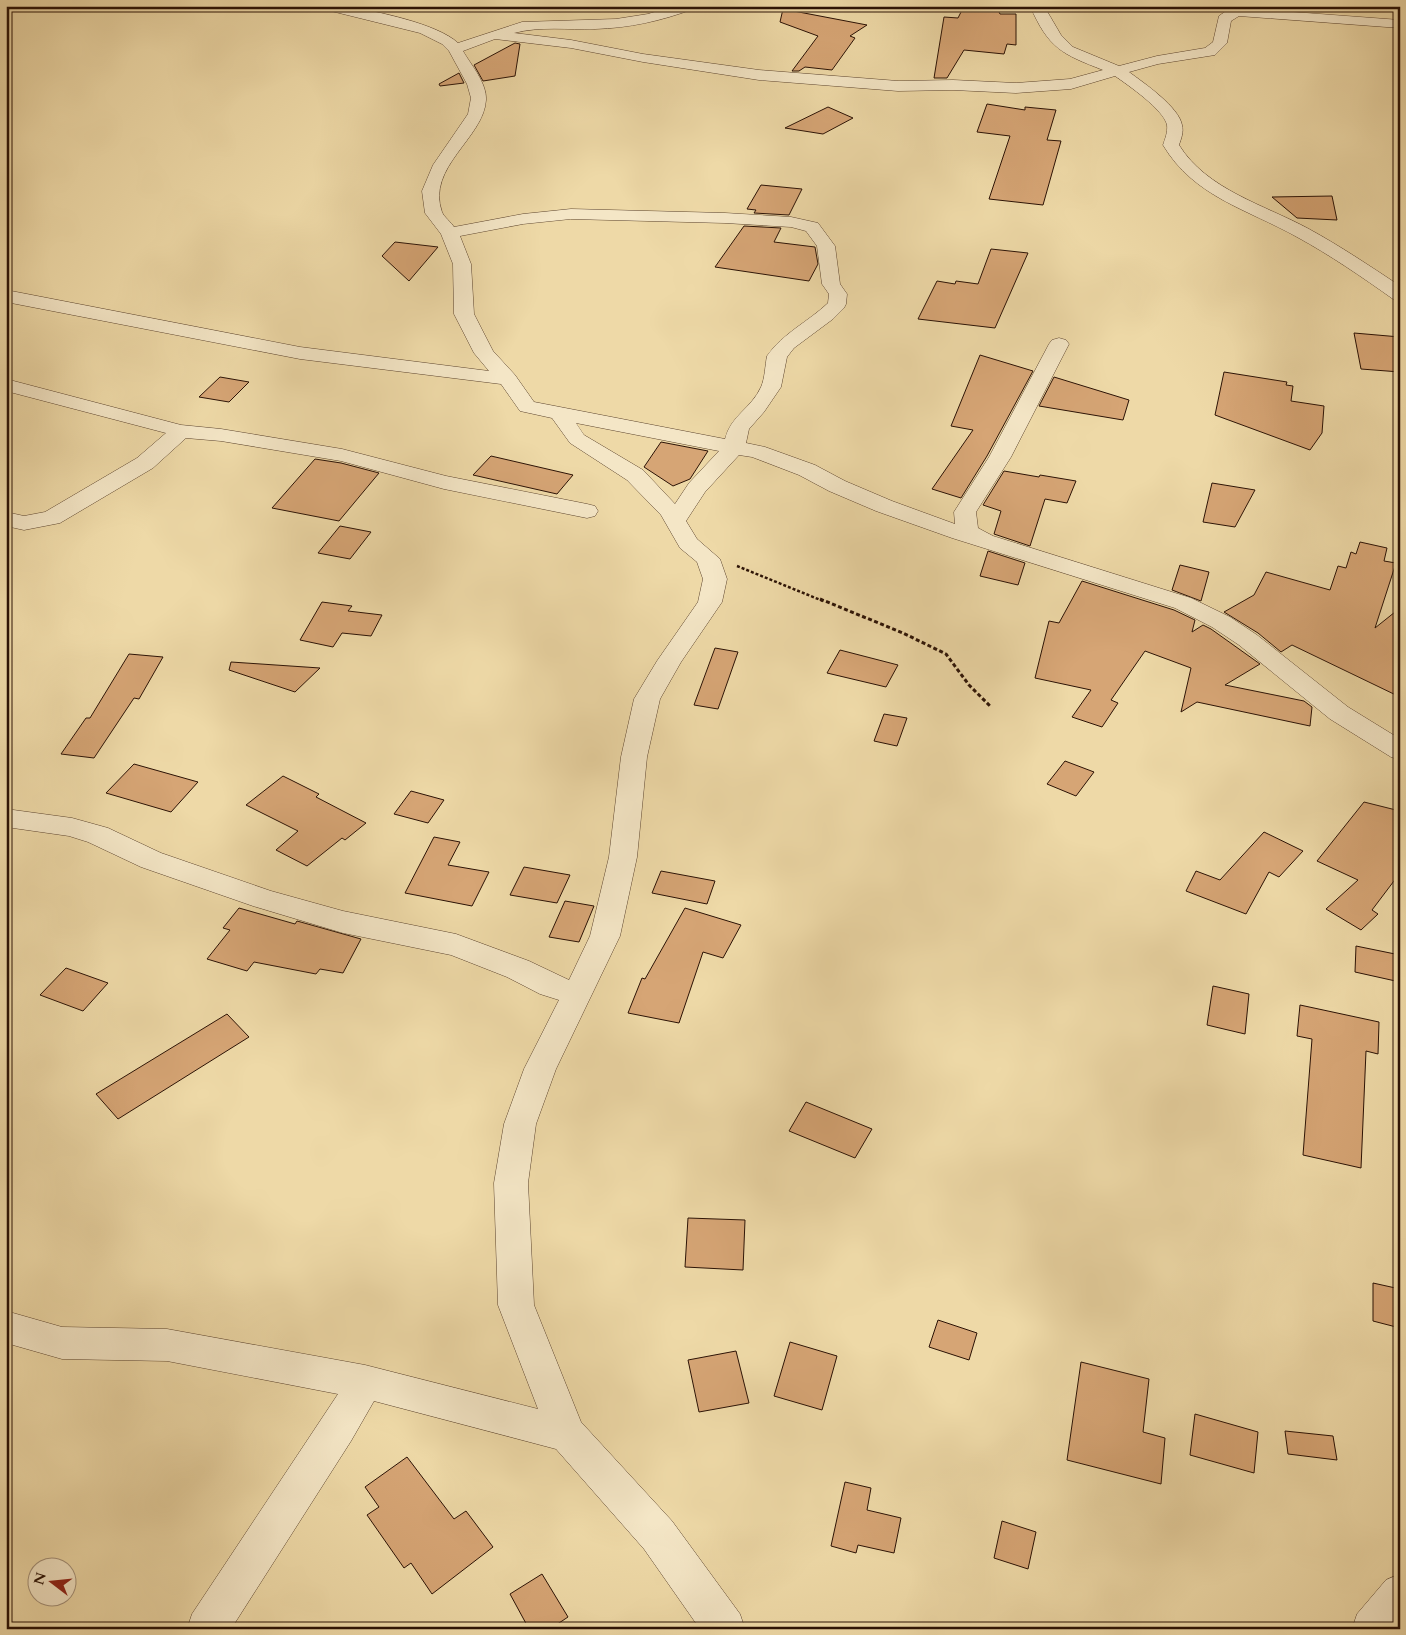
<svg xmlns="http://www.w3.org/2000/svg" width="1406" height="1635" font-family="Cardo,serif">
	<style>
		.building { fill: #d6a575; stroke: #2b1205 }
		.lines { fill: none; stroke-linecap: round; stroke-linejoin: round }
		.street-casing { stroke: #5c442e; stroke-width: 1 }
		.path-far1 { stroke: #2b1205; stroke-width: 2.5; stroke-dasharray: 3 2; stroke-linecap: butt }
		.path { stroke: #2b1205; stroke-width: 3; stroke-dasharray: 4 2.5; stroke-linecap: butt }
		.street { fill: #f4e6c6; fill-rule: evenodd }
	</style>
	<rect width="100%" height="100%" fill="#eed9a7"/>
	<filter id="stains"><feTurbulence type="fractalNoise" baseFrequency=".004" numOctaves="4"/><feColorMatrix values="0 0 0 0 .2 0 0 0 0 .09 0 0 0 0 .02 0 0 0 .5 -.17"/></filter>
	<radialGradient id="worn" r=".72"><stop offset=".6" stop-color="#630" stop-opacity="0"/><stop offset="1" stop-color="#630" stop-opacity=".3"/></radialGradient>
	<path class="building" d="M963 8H997L1000 14H1016V45L1007 44 1004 54 964 50 947 78H934L944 17 958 18Z
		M783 9 867 25 850 36 855 38 832 70 805 67 799 71H792L818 36 780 22Z
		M515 43 520 44 515 76 483 81 474 65Z
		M459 73 464 83 440 86 439 84Z
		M987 104 1025 110V107L1056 110 1047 140 1061 141 1043 205 989 199 1010 136 977 132Z
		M828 107 853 118 823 134 785 128Z
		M761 185 802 189 789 215 754 213 756 210 747 209Z
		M1332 196 1337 220 1297 218 1272 197Z
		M744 226 781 228 774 242 815 247 818 264 809 281 715 267Z
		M395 242 438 247 409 281 382 256Z
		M991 249 1028 253 995 328 918 319 937 281 955 284 956 281 978 284Z
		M1354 333 1400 337V372L1361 369Z
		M980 355 1033 371 987 456 961 498 932 489 973 430 951 426Z
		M1224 372 1287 382 1286 385 1293 386 1291 401 1324 406 1322 433 1310 450 1215 415Z
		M220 377 249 382 229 402 199 397Z
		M1054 377 1129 400 1123 420 1039 406Z
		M661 442 708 451 690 479 673 486 644 467Z
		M491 456 573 475 557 494 473 475Z
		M315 459 341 463 379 473 339 521 272 508Z
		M1004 471 1039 477 1040 475 1076 481 1067 503 1045 499 1030 546 994 534 1001 511 983 505Z
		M1212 483 1255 490 1235 527 1203 522Z
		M340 526 371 532 350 559 318 553Z
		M1360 542 1387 548 1384 561 1396 563 1375 628 1400 608V697L1292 645 1281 652 1258 633 1224 612 1254 595 1266 572 1330 590 1338 566 1346 568 1351 552 1356 554Z
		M988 551 1025 563 1018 585 980 576Z
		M1180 565 1209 572 1201 601 1172 590Z
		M1082 581 1174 610 1195 620 1192 632 1203 625 1211 629 1260 664 1225 685 1304 701 1312 707 1310 726 1197 702 1181 712 1191 668 1145 651 1111 700 1118 703 1102 727 1072 717 1091 690 1035 678 1049 621 1059 623Z
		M322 602 352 606 348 611 382 615 371 636 342 633 333 647 300 640Z
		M715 648 738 652 718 709 694 705Z
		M840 650 898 665 886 687 827 673Z
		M129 654 163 657 139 699 134 698 94 758 61 754 86 718H90Z
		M231 662 320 668 295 692 229 670Z
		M884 714 907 718 897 746 874 741Z
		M1065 761 1094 772 1076 796 1047 784Z
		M134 764 198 782 171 812 106 793Z
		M283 776 319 794 316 797 366 823 345 840 342 838 307 866 276 850 298 831 246 805Z
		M411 791 444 800 428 823 394 814Z
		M1364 802 1400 811V873L1372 910 1378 914 1361 930 1326 909 1358 880 1317 861Z
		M1264 832 1303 851 1279 877 1269 872 1246 914 1186 891 1196 871 1220 880Z
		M434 837 460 842 448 865 489 872 472 906 405 893Z
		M524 867 570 875 557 903 510 895Z
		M661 871 715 881 707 904 652 893Z
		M565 901 594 906 579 942 549 937Z
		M239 908 295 924 297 921 361 939 343 973 320 969 316 974 254 962 247 971 207 959 230 930 223 928Z
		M685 908 741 925 723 958 703 952 679 1023 628 1013 642 978 645 979Z
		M1356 946 1400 955V982L1355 972Z
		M66 968 108 983 83 1011 40 995Z
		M1213 986 1249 994 1245 1034 1207 1025Z
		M1300 1005 1379 1022 1378 1054 1366 1051 1361 1168 1303 1155 1312 1039 1297 1036Z
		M227 1014 249 1037 118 1119 96 1094Z
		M806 1102 872 1129 855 1158 789 1131Z
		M688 1218 745 1220 743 1270 685 1267Z
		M1373 1283 1400 1289V1328L1373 1321Z
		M938 1320 977 1333 969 1360 929 1347Z
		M790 1342 837 1356 822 1410 774 1396Z
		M736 1351 749 1403 699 1412 688 1360Z
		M1081 1362 1149 1379 1143 1432 1165 1438 1161 1484 1067 1460Z
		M1195 1414 1258 1432 1254 1473 1190 1455Z
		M1285 1431 1333 1436 1337 1460 1288 1454Z
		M407 1457 454 1519 466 1511 493 1547 432 1594 411 1563 404 1568 367 1515 379 1507 365 1487Z
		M845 1482 871 1488 867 1510 901 1518 894 1553 858 1545 856 1553 831 1546Z
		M1002 1521 1036 1532 1028 1569 994 1558Z
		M542 1574 568 1617 550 1629H529L510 1594Z"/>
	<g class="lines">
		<g class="street-casing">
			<path id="street" d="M321 6C330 6 340 5 348 7 376 11 438 24 458 43L522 22 616 19 648 14 674 6H695L693 9C661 21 629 28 595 29 568 30 540 26 514 33L571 40 643 54 759 70 898 81 953 80 1016 83 1070 79 1103 70C1062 54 1049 49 1030 6H1044L1061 35 1073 47 1119 66 1157 56 1205 48 1213 42 1219 16 1226 11 1238 8 1400 20V28L1239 16 1231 21 1227 43 1215 55 1158 64 1129 72C1144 83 1179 107 1182 125 1184 132 1181 139 1179 145 1207 190 1265 205 1309 229 1340 246 1370 266 1400 286V301L1393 299C1362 277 1330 255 1297 237 1247 209 1194 197 1163 145 1165 139 1168 132 1167 125 1164 110 1128 85 1115 76L1071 89 1016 93 953 90 898 91 759 80 643 62 571 48 495 39 463 51C471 65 487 83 486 100 484 138 426 167 442 212 444 217 451 222 454 227L523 214 571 209 725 213 791 217 818 223 835 246 840 284 847 294 846 304 844 308 833 319 794 348 787 357 781 387 764 412 749 429 746 443 765 447 815 465 845 481 892 501 955 524 954 512 989 457 1049 344 1052 340 1059 338 1066 340 1069 344 1011 457 976 512 978 528 993 536 1191 598 1230 617 1257 635 1348 707 1400 739V760L1391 757 1330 719 1239 645 1212 627 1175 608 952 538 876 511 829 491 799 475 752 457 739 455 705 492 686 521 697 539 720 559 727 579 722 602 681 662 660 699 647 757 637 857 620 936 556 1069 536 1124 528 1183 534 1305 581 1422 672 1521 740 1614 745 1629H700L644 1549 556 1449 374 1401 351 1441 231 1629H187L192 1614 338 1394 167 1361 62 1359 6 1343V1311L62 1327 167 1329 365 1365 538 1409 498 1305 494 1183 504 1124 524 1069 559 1000 540 994 507 977 451 955 343 933 253 906 141 867 88 842 69 836 6 827V809L72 818 108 828 161 853 271 891 343 911 456 934 529 961 569 980 590 936 609 857 621 757 634 699 657 661 698 602 703 579 697 562 680 548 661 515 627 480 570 443 552 418 520 411 501 384 300 359 6 302V290L300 347 489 371 474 353 454 314 453 264 441 234 425 213 422 191 433 165 468 114 471 98 467 84 449 51 442 44 420 33 323 9ZM571 219 725 223 791 227 806 231 817 246 822 284 829 294 828 303C808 322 783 333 767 356 765 366 765 378 761 387 751 409 731 415 725 439L534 402 515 375 493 351 474 314 471 264 460 236 523 224ZM576 423 719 451 689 483 675 504 643 470 584 435Z
				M6 379 181 425 221 429 342 449 446 476 587 504 595 506 598 511 595 516 587 518 444 489 341 461 221 441 186 438 153 468 60 523 24 530 6 526V512L24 516 45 512 137 458 166 433 6 391Z
				M1400 1574V1627L1398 1629H1352L1357 1614 1386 1580Z"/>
		</g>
		<path class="path-far1" d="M737 566 823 601"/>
		<path class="path" d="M820 599 903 633 946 654 969 685 991 707"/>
		<use href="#street" class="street"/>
	</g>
	<rect width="1406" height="1635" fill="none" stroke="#eed9a7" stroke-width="25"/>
	<rect x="8" y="8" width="1391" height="1620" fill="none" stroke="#2b1205" stroke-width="2.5"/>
	<rect x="12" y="12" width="1381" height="1610" fill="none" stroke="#2b1205"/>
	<g transform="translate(52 1582) rotate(286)"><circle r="24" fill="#f4e6c6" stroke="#a49179"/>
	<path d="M0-4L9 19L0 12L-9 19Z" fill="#8f2418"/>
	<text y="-8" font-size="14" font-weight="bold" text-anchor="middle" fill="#2b1205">N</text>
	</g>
	<rect width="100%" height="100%" filter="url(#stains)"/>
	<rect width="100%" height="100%" fill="url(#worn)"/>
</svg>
